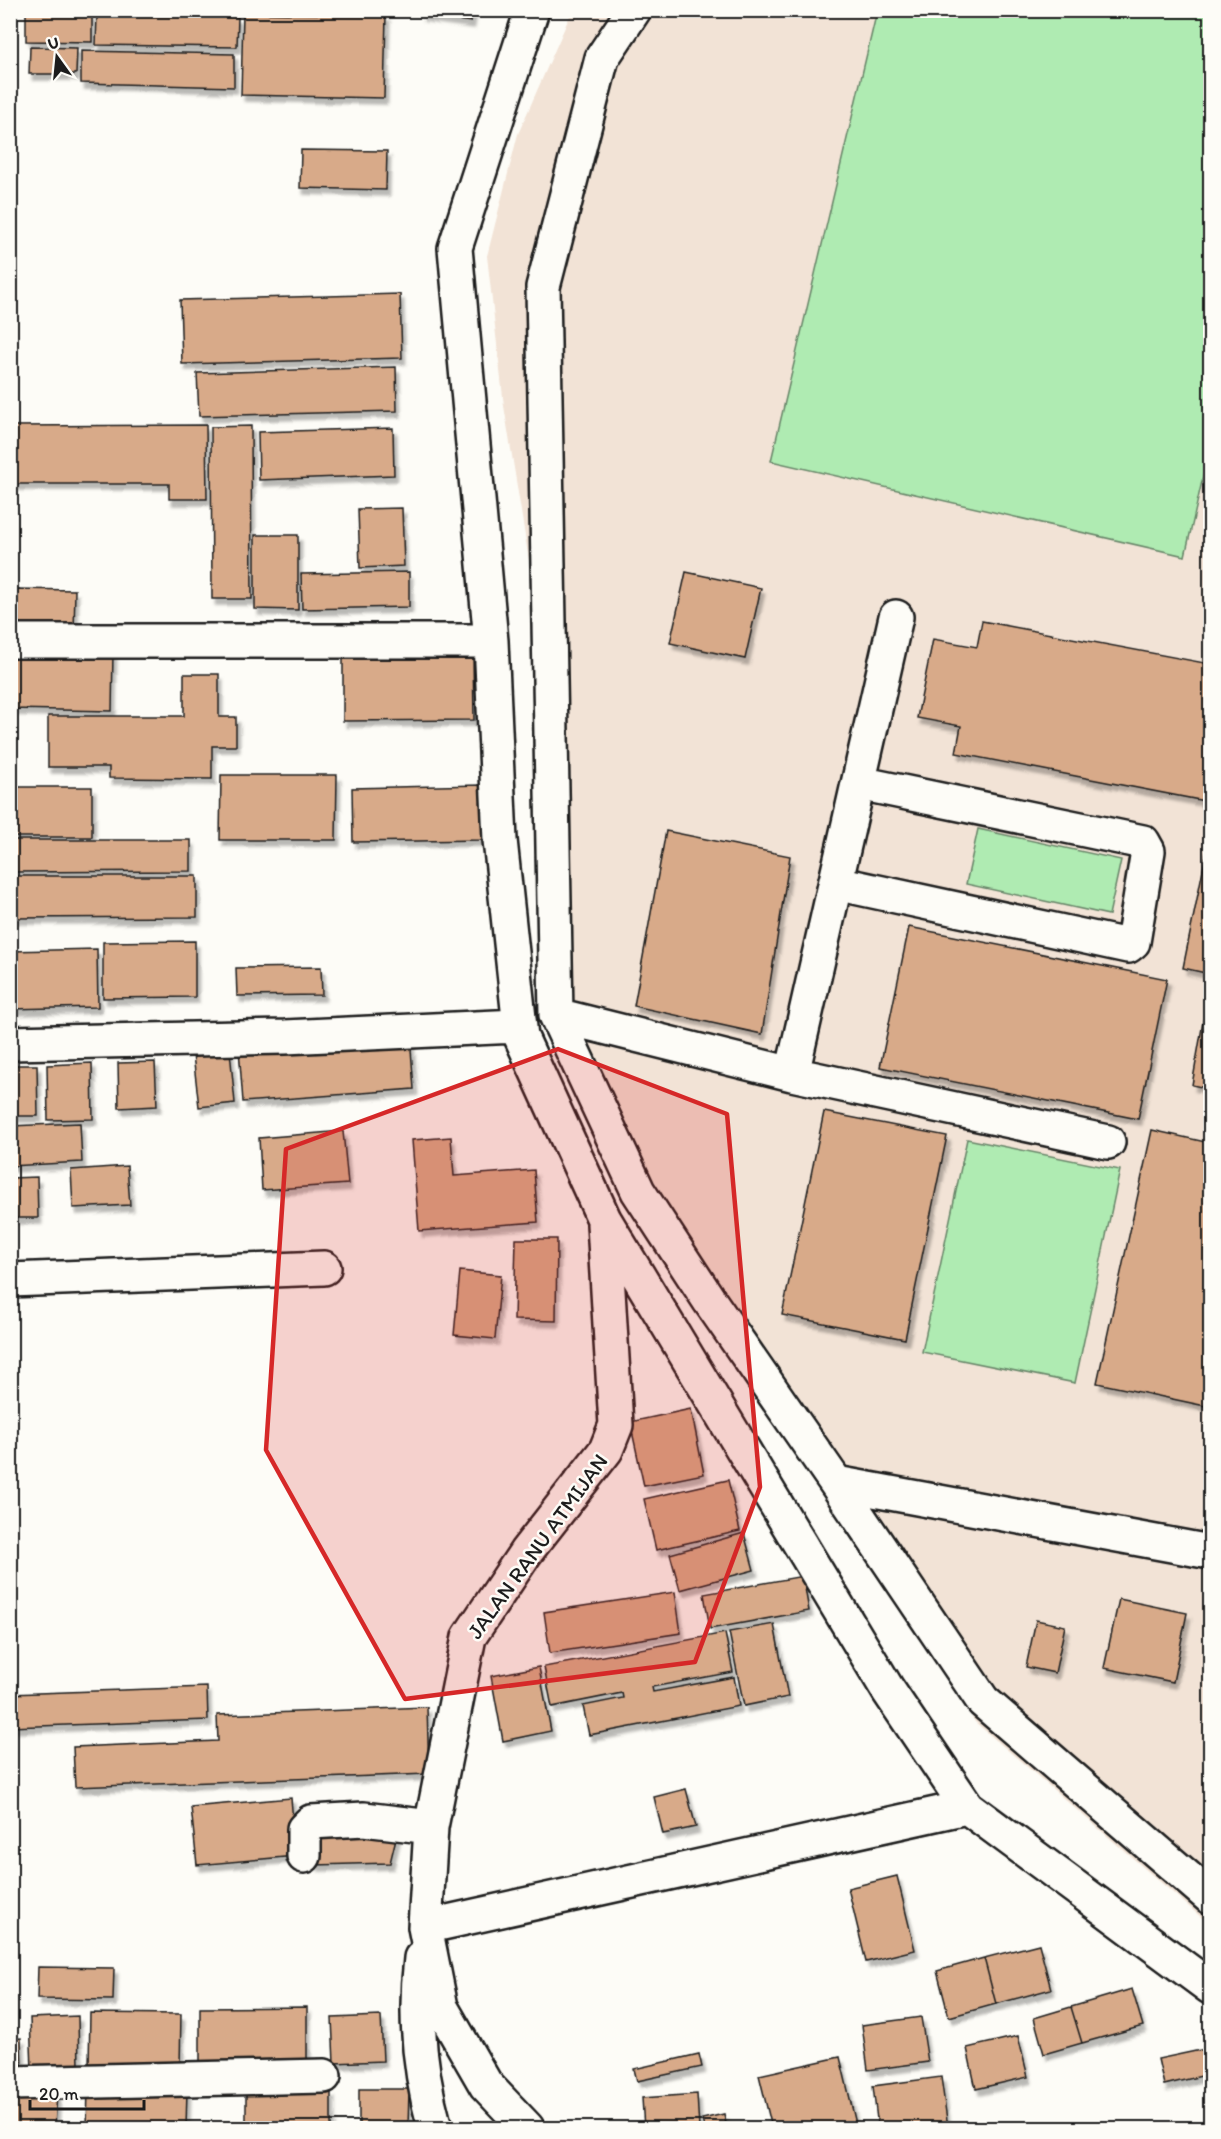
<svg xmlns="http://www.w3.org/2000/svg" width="1221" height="2139" font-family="Itim,sans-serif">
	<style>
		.built { fill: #f2e3d6 }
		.green { fill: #afebb2; stroke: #668467; stroke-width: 1.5 }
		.building { fill: #d8aa89; stroke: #1c1c1c; stroke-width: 1.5; filter: url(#shadow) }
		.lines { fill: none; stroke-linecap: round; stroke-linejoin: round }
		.minor-casing { stroke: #1c1c1c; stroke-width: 38 }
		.minor { stroke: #fdfcf7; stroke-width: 33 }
		.marked { fill: #d62828; fill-opacity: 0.2; stroke: #d62828; stroke-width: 4.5; stroke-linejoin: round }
		.labels { text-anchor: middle; stroke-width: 5; stroke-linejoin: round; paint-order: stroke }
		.street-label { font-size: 22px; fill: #1c1c1c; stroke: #fdfcf7 }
	</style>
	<defs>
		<filter id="shadow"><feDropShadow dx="3.5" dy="6" stdDeviation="1.5" flood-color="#0004"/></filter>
	</defs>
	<rect width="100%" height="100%" fill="#fdfcf7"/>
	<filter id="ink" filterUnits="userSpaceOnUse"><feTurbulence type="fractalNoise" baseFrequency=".0167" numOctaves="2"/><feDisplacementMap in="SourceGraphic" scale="12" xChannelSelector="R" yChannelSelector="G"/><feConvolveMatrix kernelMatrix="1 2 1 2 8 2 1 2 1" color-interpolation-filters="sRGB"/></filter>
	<g filter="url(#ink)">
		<path class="built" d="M572 11H1210V1925L975 1722 823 1483 564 1019 536 604 504 406 487 256 518 134Z"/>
		<path class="green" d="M877 11H1210V446L1185 556 771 461Z
			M978 829 1121 860 1109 915 966 884Z
			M967 1139 1120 1170 1075 1383 922 1352Z"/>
		<path class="building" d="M422 10H473L471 22 421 15Z
			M26 13 92 14V42L26 41Z
			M243 13 386 15 384 98 241 95Z
			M97 15 238 17 237 47 96 45Z
			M30 47 77 48 76 74H29Z
			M81 51 234 54V87L81 83Z
			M301 150 387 151 386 190 300 188Z
			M400 294 402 358 182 364 180 300Z
			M396 367 397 411 199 416 197 373Z
			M206 425 207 499H169V484H10V426Z
			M251 426 252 599H212L211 427Z
			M393 428 394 475 259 480 258 432Z
			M402 508 404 566 360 568 358 509Z
			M255 535H298V610L255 609Z
			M409 572V607L302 609 301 574Z
			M686 572 761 588 745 659 670 643Z
			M16 589 75 590 74 633 15 632Z
			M982 621 1210 664V802L956 753 961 726 917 718 933 639 977 647Z
			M10 652 113 653 112 711 10 709Z
			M473 656 474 720 343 721V657Z
			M184 674H219V717H236V746H212V779L109 778V767H48V716H184Z
			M221 775H337L336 840H220Z
			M481 785 482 840 353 842 352 788Z
			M10 787H92V837H10Z
			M666 831 790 856 762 1034 634 1006Z
			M1210 835V974L1183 968Z
			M10 840H191V871L10 872Z
			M10 876H197V917L10 918Z
			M909 927 1167 979 1138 1119 880 1067Z
			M195 941V997L103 998V942Z
			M97 949 98 1007 10 1009V951Z
			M321 967 322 995 237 996 236 968Z
			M1204 1016 1210 1017V1089L1192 1085Z
			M410 1036 414 1089 243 1102 239 1049Z
			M230 1051 235 1103 199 1107 193 1055Z
			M155 1062 157 1106 119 1108 118 1063Z
			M92 1063 93 1119 48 1120 47 1065Z
			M10 1065H37L38 1116H10Z
			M824 1112 947 1136 905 1339 782 1315Z
			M80 1123 82 1162 10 1166V1126Z
			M1152 1130 1210 1143V1407L1097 1383Z
			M343 1131 348 1184 262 1190 259 1138Z
			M451 1137 454 1176 534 1170 538 1222 419 1231 412 1140Z
			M127 1166 130 1205 73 1208 71 1170Z
			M37 1177 38 1218H10V1178Z
			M516 1239H557L556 1321 514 1320Z
			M460 1271 501 1275 495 1339 454 1335Z
			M691 1409 704 1474 644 1486 630 1422Z
			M728 1480 740 1531 656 1550 644 1499Z
			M744 1533 754 1570 680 1590 670 1554Z
			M803 1576 809 1611 710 1629 704 1594Z
			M675 1592 681 1633 550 1653 544 1612Z
			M1119 1599 1187 1613 1173 1682 1104 1668Z
			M1036 1620 1065 1626 1055 1673 1026 1667Z
			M774 1624 788 1697 744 1706 729 1632Z
			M725 1633 733 1672 652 1687 653 1692 734 1677 739 1706 589 1735 583 1706 623 1698 622 1693 552 1707 544 1667Z
			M539 1667 551 1731 503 1741 491 1676Z
			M207 1687 208 1720 10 1727V1694Z
			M427 1707 429 1774 75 1787 73 1747 218 1741 217 1715Z
			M686 1789 696 1827 663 1834 654 1797Z
			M291 1798 296 1856 197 1865 191 1807Z
			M399 1826 390 1863 315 1865 314 1828Z
			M897 1876 915 1950 866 1962 848 1888Z
			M1039 1944 1051 1989 996 2004 984 1958Z
			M984 1958 996 2004 949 2017 937 1971Z
			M38 1967 114 1968 113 2000 37 1999Z
			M1132 1989 1143 2026 1082 2043 1071 2007Z
			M307 2007V2064L200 2065V2008Z
			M1071 2007 1082 2043 1044 2054 1034 2018Z
			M90 2013 181 2014 180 2066 89 2065Z
			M78 2016 79 2068 32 2070 30 2018Z
			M381 2016 383 2061 334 2063 332 2018Z
			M921 2017 928 2062 868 2070 862 2025Z
			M1018 2036 1028 2077 976 2089 967 2048Z
			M21 2038 22 2068H10V2039Z
			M1210 2048V2074L1164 2085 1158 2059Z
			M699 2054 702 2067 637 2081 634 2069Z
			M840 2057 857 2128H772L759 2075Z
			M941 2077 948 2127 878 2128 873 2086Z
			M88 2088 187 2090 186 2128H87Z
			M359 2089H409L408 2128H359Z
			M10 2091 57 2093 55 2128H10Z
			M246 2091 331 2092V2128H246Z
			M697 2094 699 2128H644L642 2098Z
			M724 2114 727 2128H704L702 2119Z"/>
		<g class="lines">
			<g class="minor-casing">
				<path id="minor" d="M532 10 455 248 491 641 500 840 521 1037 604 1219 888 1690 967 1807 1210 1987
					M634 10 602 58 543 287 556 1015 638 1191 709 1300 836 1483 983 1701 1210 1897
					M10 641H491
					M836 883 1128 946 1133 942 1148 851 1143 842 859 783
					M556 1015 792 1074 1108 1142
					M10 1043 285 1037 519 1026
					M792 1074 896 617
					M10 1280 324 1268
					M836 1483 1210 1552
					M304 1856V1829L311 1822 364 1819 431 1827
					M425 1927 967 1807
					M421 1958C414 2014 420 2074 435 2128
					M10 2083 324 2076
					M527 2128 486 2085 441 2007 425 1927 431 1827 469 1637 526 1552 606 1450 616 1425 604 1224"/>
			</g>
			<use href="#minor" class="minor"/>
		</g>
	</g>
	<path class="marked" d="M558 1049 727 1114 760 1487 695 1662 405 1699 266 1450 286 1149Z"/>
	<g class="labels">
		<g class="street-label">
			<text transform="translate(537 1546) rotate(-54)" y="8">JALAN RANU ATMIJAN</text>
		</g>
	</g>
	<rect width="1221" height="2139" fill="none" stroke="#fdfcf7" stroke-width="36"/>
	<rect x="18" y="18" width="1185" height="2103" fill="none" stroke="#1c1c1c" stroke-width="2" filter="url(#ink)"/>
	<g transform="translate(57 57) rotate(345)" stroke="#fdfcf7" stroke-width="4.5" paint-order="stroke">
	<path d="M0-4.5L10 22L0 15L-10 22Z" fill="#1c1c1c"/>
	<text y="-9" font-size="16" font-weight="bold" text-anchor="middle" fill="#1c1c1c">U</text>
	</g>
	<path d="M30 2100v9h114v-9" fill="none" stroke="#1c1c1c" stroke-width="3"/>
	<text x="39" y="2100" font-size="18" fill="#1c1c1c" stroke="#fdfcf7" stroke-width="4.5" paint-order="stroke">20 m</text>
</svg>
